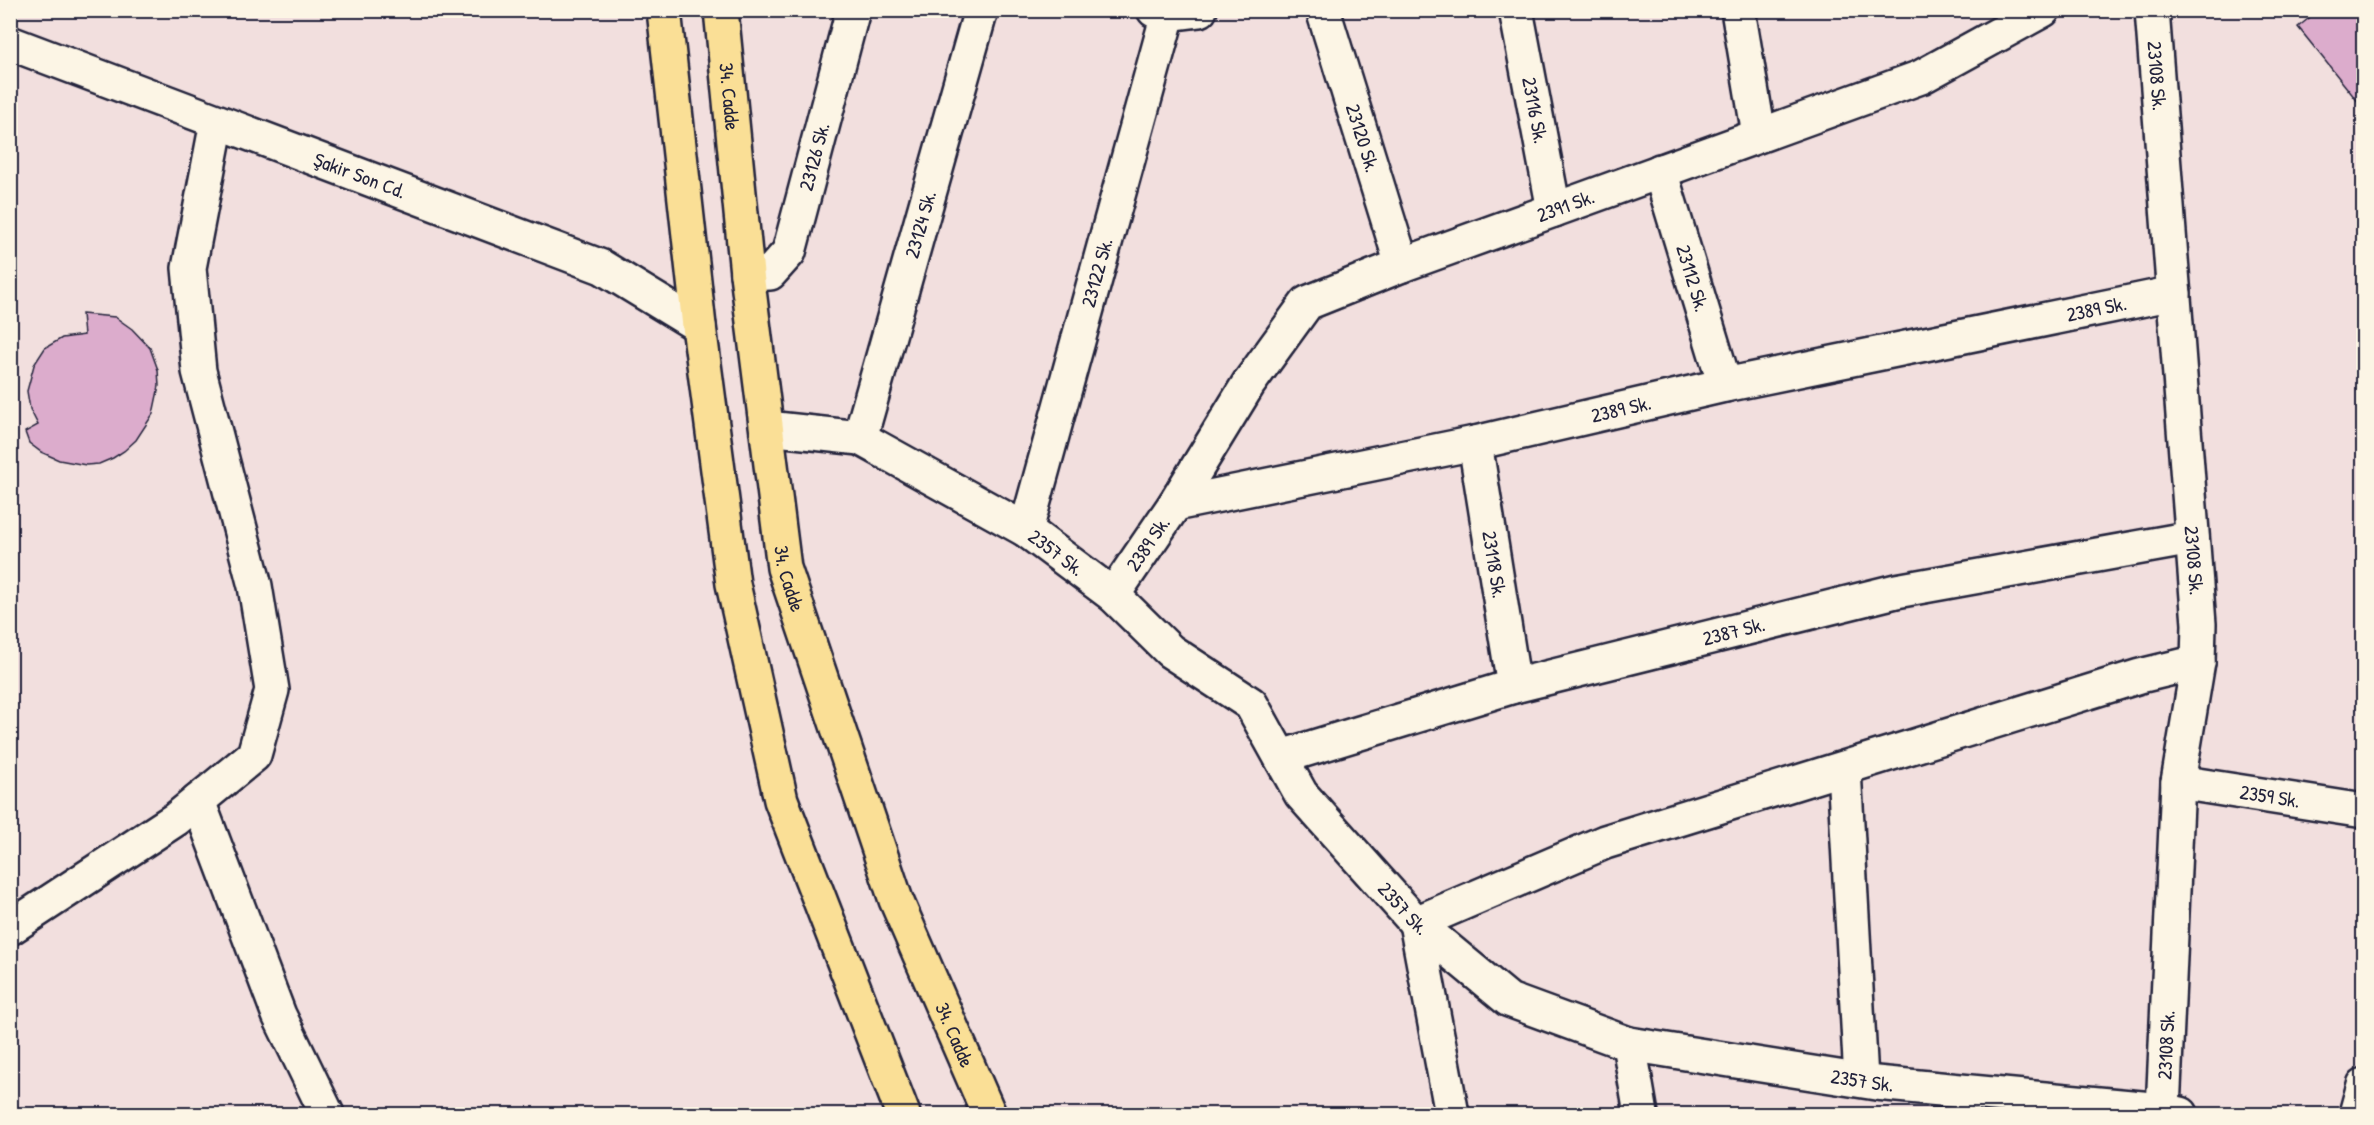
<svg xmlns="http://www.w3.org/2000/svg" width="2374" height="1125" font-family="'Patrick Hand',sans-serif">
	<style>
		.building { fill: #dcaccc; stroke: #22223b; stroke-width: 1.5 }
		.lines { fill: none; stroke-linecap: round; stroke-linejoin: round }
		.minor-casing { stroke: #22223b; stroke-width: 38 }
		.major-casing { stroke: #22223b; stroke-width: 38 }
		.minor { stroke: #fcf5e5; stroke-width: 33 }
		.major { stroke: #fadf96; stroke-width: 33 }
		.labels { text-anchor: middle; stroke-width: 5; stroke-linejoin: round; paint-order: stroke }
		.street-label { font-size: 20px; fill: #22223b; stroke: #fcf5e5 }
	</style>
	<rect width="100%" height="100%" fill="#f2dfde"/>
	<filter id="ink" filterUnits="userSpaceOnUse"><feTurbulence type="fractalNoise" baseFrequency=".0167" numOctaves="2"/><feDisplacementMap in="SourceGraphic" scale="12" xChannelSelector="R" yChannelSelector="G"/><feConvolveMatrix kernelMatrix="1 2 1 2 8 2 1 2 1" color-interpolation-filters="sRGB"/></filter>
	<g filter="url(#ink)">
		<path class="building" d="M2319 10H2364V99L2359 103 2298 27Z
			M82 314 115 317 132 329 150 348 158 370 159 386 153 414 136 440 124 451 113 458 99 464 86 465 59 460 41 452 29 443 25 432 38 425 30 409 27 391 34 365 45 348 62 338 84 335Z"/>
		<g class="lines">
			<g class="minor-casing">
				<g id="minor">
					<path d="M1154 10 1168 14 1200 10"/>
					<path id="s1" d="M1323 10 1402 265"/>
					<path id="s2" d="M1516 10 1554 210"/>
					<path d="M1738 10 1759 135"/>
					<path id="s3" d="M2152 10 2199 624 2198 662 2178 782 2163 1110"/>
					<path id="s4" d="M10 43 602 267 699 326"/>
					<path id="s5" d="M1660 171 1725 385"/>
					<path id="s6" d="M747 274 770 273 789 252 853 10"/>
					<path id="s7" d="M767 428 860 438 1026 530 1113 595 1170 651 1251 704 1301 794 1416 923 1509 1000 1629 1044 1876 1083 2163 1110 2181 1114"/>
					<path id="s8" d="M860 438 981 10"/>
					<path id="s9" d="M1475 443 1514 686"/>
					<path id="s10" d="M1175 504 1475 443 1725 385 2174 293"/>
					<path id="s11" d="M1026 530 1168 14"/>
					<path id="s12" d="M1113 595 1175 504 1249 383 1307 303 1402 265 1921 77 2043 10"/>
					<path id="s13" d="M1281 757 1514 686 1896 591 2192 538"/>
					<path d="M1844 769 1861 1080"/>
					<path id="s14" d="M2178 782 2364 811"/>
					<path d="M198 801 279 1015 327 1114"/>
					<path d="M10 928 176 819 254 755 272 690 255 586 199 371 189 268 217 122"/>
					<path d="M1629 1044 1641 1114"/>
					<path d="M1452 1114 1416 923 1605 842 2140 676 2198 662"/>
					<path d="M2356 1114 2364 1085"/>
				</g>
			</g>
			<g class="major-casing">
				<g id="major">
					<path d="M664 10 699 326 733 584 781 800 903 1114"/>
					<path id="s15" d="M721 10 747 274 784 568 896 900 989 1114"/>
				</g>
			</g>
			<use href="#minor" class="minor"/>
			<use href="#major" class="major"/>
		</g>
	</g>
	<g class="labels">
		<g class="street-label">
			<text dy="7" stroke="none"><textPath href="#s3" startOffset="66">23108 Sk.</textPath></text>
			<text dy="7" stroke="none"><textPath href="#s15" startOffset="87">34. Cadde</textPath></text>
			<text dy="7" stroke="none"><textPath href="#s2" startOffset="102">23116 Sk.</textPath></text>
			<text dy="7" stroke="none"><textPath href="#s1" startOffset="134">23120 Sk.</textPath></text>
			<text dy="7" stroke="none"><textPath href="#s6" startOffset="150">23126 Sk.</textPath></text>
			<text dy="7" stroke="none"><textPath href="#s4" startOffset="374">Şakir Son Cd.</textPath></text>
			<text dy="7" stroke="none"><textPath href="#s12" startOffset="627">2391 Sk.</textPath></text>
			<text dy="7" stroke="none"><textPath href="#s8" startOffset="222">23124 Sk.</textPath></text>
			<text dy="7" stroke="none"><textPath href="#s11" startOffset="267">23122 Sk.</textPath></text>
			<text dy="7" stroke="none"><textPath href="#s5" startOffset="112">23112 Sk.</textPath></text>
			<text dy="7" stroke="none"><textPath href="#s10" startOffset="942">2389 Sk.</textPath></text>
			<text dy="7" stroke="none"><textPath href="#s10" startOffset="456">2389 Sk.</textPath></text>
			<text dy="7" stroke="none"><textPath href="#s12" startOffset="62">2389 Sk.</textPath></text>
			<text dy="7" stroke="none"><textPath href="#s7" startOffset="321">2357 Sk.</textPath></text>
			<text dy="7" stroke="none"><textPath href="#s3" startOffset="552">23108 Sk.</textPath></text>
			<text dy="7" stroke="none"><textPath href="#s9" startOffset="123">23118 Sk.</textPath></text>
			<text dy="7" stroke="none"><textPath href="#s15" startOffset="573">34. Cadde</textPath></text>
			<text dy="7" stroke="none"><textPath href="#s13" startOffset="470">2387 Sk.</textPath></text>
			<text dy="7" stroke="none"><textPath href="#s14" startOffset="93">2359 Sk.</textPath></text>
			<text dy="7" stroke="none"><textPath href="#s7" startOffset="825">2357 Sk.</textPath></text>
			<text dy="7" stroke="none"><textPath href="#s15" startOffset="1059">34. Cadde</textPath></text>
			<text transform="translate(2166 1045) rotate(-87)" y="7">23108 Sk.</text>
			<text dy="7" stroke="none"><textPath href="#s7" startOffset="1329">2357 Sk.</textPath></text>
		</g>
	</g>
	<rect width="2374" height="1125" fill="none" stroke="#fcf5e5" stroke-width="36"/>
	<rect x="18" y="18" width="2338" height="1089" fill="none" stroke="#22223b" stroke-width="2" filter="url(#ink)"/>
</svg>
